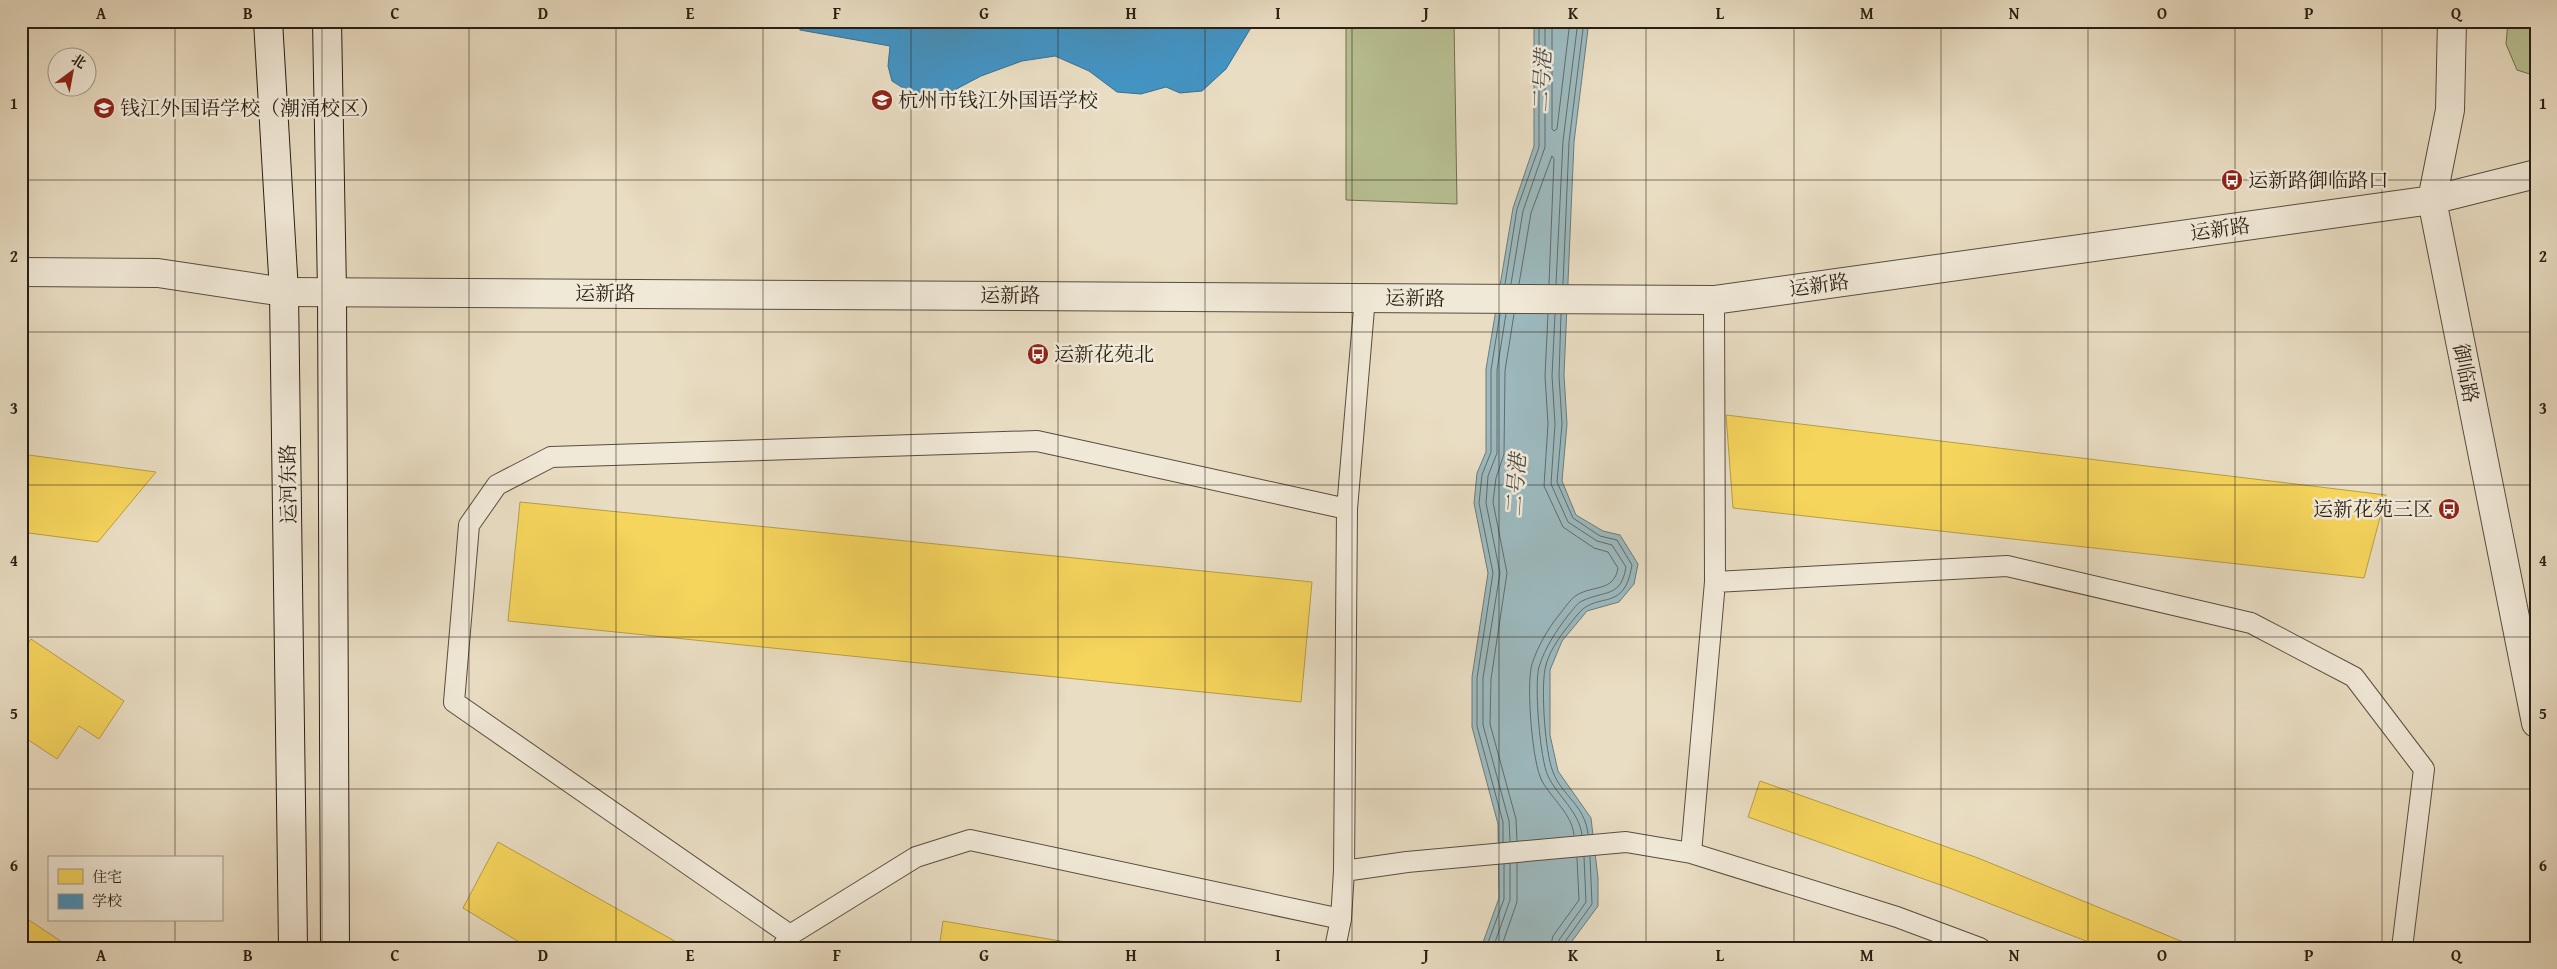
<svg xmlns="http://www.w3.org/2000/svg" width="2557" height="969" font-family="'Gentium Book Plus','Noto Serif SC',serif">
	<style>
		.green { fill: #b8c093; stroke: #707052 }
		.water { fill: #9cb9be; stroke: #6e7b79 }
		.homes { fill: #f6d55c; stroke: #b89e46 }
		.schools { fill: #4393c3; stroke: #3b708e }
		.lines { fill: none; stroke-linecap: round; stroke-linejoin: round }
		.shore { stroke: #626c68; stroke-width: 1 }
		.service-casing { stroke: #584e3e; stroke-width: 22 }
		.minor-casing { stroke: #584e3e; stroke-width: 30 }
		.tertiary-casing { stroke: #584e3e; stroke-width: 30 }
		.secondary-casing { stroke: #281f12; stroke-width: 30 }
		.service { stroke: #f1e9d8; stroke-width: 20 }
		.minor { stroke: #f1e9d8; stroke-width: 28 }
		.tertiary { stroke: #f1e9d8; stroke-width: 28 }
		.secondary { stroke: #f1e9d8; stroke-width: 28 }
		.grid { fill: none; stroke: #281f12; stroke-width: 1; stroke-opacity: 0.55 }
		.labels { text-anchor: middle; stroke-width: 5; stroke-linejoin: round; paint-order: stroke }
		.poi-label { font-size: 20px; fill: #281f12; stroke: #f1e9d8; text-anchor: start }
		.street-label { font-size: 20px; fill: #281f12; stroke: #f1e9d8 }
		.water-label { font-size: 21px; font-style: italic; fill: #4b4d46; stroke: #f1e9d8 }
		.neatline { fill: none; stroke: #281f12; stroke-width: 2 }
		.grid-label { font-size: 16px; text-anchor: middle; font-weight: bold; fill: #281f12 }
	</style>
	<rect width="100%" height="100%" fill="#e9ddc3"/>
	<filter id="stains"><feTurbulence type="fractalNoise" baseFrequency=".004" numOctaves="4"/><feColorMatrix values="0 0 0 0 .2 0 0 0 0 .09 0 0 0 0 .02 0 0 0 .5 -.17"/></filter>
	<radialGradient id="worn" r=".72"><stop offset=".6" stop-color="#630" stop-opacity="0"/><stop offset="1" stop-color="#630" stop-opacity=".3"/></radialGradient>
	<path class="green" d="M1346 21H1454L1457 204 1346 200Z
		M2508 21H2536V76L2517 70 2506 44Z"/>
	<path class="water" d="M1534 21H1589L1574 142 1564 375 1567 424 1562 481 1576 515 1603 531 1620 535 1638 564 1634 584 1619 602 1587 611 1562 641 1550 670V735L1558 771 1591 818 1598 878V906L1567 948H1481L1499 898 1498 824 1472 727V677L1488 573 1474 503 1477 473 1486 452V369L1513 208 1534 146Z"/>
	<path class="homes" d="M1726 415 2386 495 2364 578 1733 508Z
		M21 454 156 472 98 542 21 532Z
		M520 502 1312 582 1301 702 508 621Z
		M31 639 124 701 99 739 79 726 57 759 21 735V654Z
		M1760 781 1978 858 2198 948H2104L1952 889 1748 817Z
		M498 842 687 948H529L463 908Z
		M23 916 71 948H21Z
		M943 921 1101 948H939Z"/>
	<path class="schools" d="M798 21H1255L1226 69 1202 91 1180 93 1166 87 1141 94 1117 92 1089 71 1055 56 1022 61 981 76 945 95 919 98 892 81 888 66 890 46 800 30Z"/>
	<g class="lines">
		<path class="shore" d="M1552 21V129L1554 131 1557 129 1570 21
			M1505 284 1517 209 1539 147V21
			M1511 284 1523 211 1545 147V21
			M1519 284 1531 213 1552 156 1554 159 1549 284
			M1556 284 1563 141 1578 21
			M1563 284 1569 142 1584 21
			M1500 314 1491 370V452L1482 475 1479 503 1493 573 1477 678V726L1503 822V842
			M1506 314 1497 370V453L1488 476 1486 503 1500 573 1483 678V725L1509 821 1510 841
			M1514 314 1505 371 1504 454 1496 478 1493 502 1507 573 1491 679 1490 724 1516 819 1517 841
			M1548 314 1545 376 1548 424 1544 486 1563 527 1594 548 1608 552 1618 568C1614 592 1593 585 1577 595 1570 599 1565 608 1559 615 1547 630 1538 646 1532 664 1526 684 1532 763 1542 781 1552 799 1572 814 1574 835
			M1555 314 1552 376 1555 424 1551 484 1568 522 1597 541 1612 545 1626 567C1621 598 1605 590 1582 601 1577 603 1573 610 1569 614 1557 630 1545 647 1539 667 1534 684 1540 760 1548 776 1558 797 1579 811 1582 835
			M1561 314 1559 376 1562 424 1557 482 1573 518 1600 536 1617 540 1632 565C1624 614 1598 590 1578 614 1565 630 1549 648 1545 669 1541 691 1545 752 1553 772 1562 796 1585 805 1588 834
			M1486 948 1504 899V864
			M1493 948 1510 900V864
			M1501 948 1517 902V863
			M1550 948 1553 936 1579 900 1577 858
			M1557 948 1559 940 1586 902 1584 857
			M1563 948 1564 943 1592 904 1590 857"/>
		<g class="service-casing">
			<path id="service" d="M1715 582 2007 566 2251 623 2354 677 2424 769 2402 948
				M1691 853 1715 582 1714 300
				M1344 871 1407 862 1626 842 1691 853 1897 917 1980 948
				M790 935 454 702 469 525 497 485 551 457 1037 441 1347 509
				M782 948 790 935 916 857 970 840 1341 919
				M1335 948 1341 919 1344 871 1347 509 1365 297"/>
		</g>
		<g class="minor-casing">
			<path id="minor" d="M21 272 158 273 284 292"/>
		</g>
		<g class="tertiary-casing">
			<path id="tertiary" d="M2452 21 2450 110 2432 200 2536 723
				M284 292 1714 300 2432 200 2536 174"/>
		</g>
		<g class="secondary-casing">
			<path id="secondary" d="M268 21 284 292 293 948
				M327 21 332 291 335 948"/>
		</g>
		<use href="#service" class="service"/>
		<use href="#minor" class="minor"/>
		<use href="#tertiary" class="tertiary"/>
		<use href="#secondary" class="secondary"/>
	</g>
	<path class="grid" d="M175 21V858M322 21V948M469 21V948M616 21V948M763 21V948M911 21V948M1058 21V948M1205 21V948M1352 21V948M1499 21V948M1646 21V948M1794 21V948M1941 21V948M2088 21V948M2235 21V948M2382 21V948M21 180H2536M21 332H2536M21 485H2536M21 637H2536M21 789H2536M175 920V948"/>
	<defs>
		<g id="school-disc" transform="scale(1.125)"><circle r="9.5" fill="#8f2418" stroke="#f1e9d8"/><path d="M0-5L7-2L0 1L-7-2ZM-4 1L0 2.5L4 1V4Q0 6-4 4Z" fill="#fff"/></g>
		<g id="bus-disc" transform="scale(1.125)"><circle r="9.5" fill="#8f2418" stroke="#f1e9d8"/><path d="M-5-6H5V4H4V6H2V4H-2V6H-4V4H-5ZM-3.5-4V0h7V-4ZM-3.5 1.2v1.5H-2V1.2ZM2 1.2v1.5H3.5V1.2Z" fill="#fff"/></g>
	</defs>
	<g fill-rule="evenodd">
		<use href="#school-disc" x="882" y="100"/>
		<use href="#school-disc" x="104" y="108"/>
		<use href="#bus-disc" x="2232" y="180"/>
		<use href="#bus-disc" x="1038" y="354"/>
		<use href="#bus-disc" x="2449" y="509"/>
	</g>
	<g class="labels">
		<g class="poi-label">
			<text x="898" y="107">杭州市钱江外国语学校</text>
			<text x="120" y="115">钱江外国语学校（潮涌校区）</text>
			<text x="2248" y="187">运新路御临路口</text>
			<text x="1054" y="361">运新花苑北</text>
			<text x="2433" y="516" text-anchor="end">运新花苑三区</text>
		</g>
		<g class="street-label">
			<text transform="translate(2220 229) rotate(-8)" y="7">运新路</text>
			<text transform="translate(1819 285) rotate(-8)" y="7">运新路</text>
			<text x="605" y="300">运新路</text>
			<text x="1010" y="302">运新路</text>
			<text transform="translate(1415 298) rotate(1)" y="7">运新路</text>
			<text transform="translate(2466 373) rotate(79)" y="7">御临路</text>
			<text transform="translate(288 484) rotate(-91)" y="7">运河东路</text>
		</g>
		<g class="water-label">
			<text transform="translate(1542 81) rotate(-87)" y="7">二号港</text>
			<text transform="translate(1516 485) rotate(-86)" y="7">二号港</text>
		</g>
	</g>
	<rect width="2557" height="969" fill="none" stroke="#e9ddc3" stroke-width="55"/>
	<rect x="48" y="856" width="175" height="65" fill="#f1e9d8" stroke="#a19889"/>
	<rect x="58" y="869" width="25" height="15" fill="#f6d55c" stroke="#a19889"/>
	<text x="92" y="882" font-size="15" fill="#281f12">住宅</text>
	<rect x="58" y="894" width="25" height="15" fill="#4393c3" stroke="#a19889"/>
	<text x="92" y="906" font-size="15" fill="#281f12">学校</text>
	<g transform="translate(72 72) rotate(32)"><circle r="24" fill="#f1e9d8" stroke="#a19889"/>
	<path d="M0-4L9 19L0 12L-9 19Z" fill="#8f2418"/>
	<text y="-8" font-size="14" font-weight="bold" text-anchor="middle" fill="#281f12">北</text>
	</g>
	<rect x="28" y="28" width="2502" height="914" class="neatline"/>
	<g class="grid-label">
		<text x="101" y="19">A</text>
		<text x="248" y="19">B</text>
		<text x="395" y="19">C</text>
		<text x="543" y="19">D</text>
		<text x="690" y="19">E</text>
		<text x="837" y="19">F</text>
		<text x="984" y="19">G</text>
		<text x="1131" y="19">H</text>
		<text x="1278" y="19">I</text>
		<text x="1426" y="19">J</text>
		<text x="1573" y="19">K</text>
		<text x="1720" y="19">L</text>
		<text x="1867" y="19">M</text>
		<text x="2014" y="19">N</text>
		<text x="2162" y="19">O</text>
		<text x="2309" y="19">P</text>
		<text x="2456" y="19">Q</text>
		<text x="14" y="109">1</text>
		<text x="2543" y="109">1</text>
		<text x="14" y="262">2</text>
		<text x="2543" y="262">2</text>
		<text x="14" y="414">3</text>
		<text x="2543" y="414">3</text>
		<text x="14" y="566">4</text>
		<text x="2543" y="566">4</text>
		<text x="14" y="719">5</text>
		<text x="2543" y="719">5</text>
		<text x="14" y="871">6</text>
		<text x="2543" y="871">6</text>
		<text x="101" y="961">A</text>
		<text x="248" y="961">B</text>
		<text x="395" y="961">C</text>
		<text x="543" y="961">D</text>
		<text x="690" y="961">E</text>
		<text x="837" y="961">F</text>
		<text x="984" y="961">G</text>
		<text x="1131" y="961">H</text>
		<text x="1278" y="961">I</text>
		<text x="1426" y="961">J</text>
		<text x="1573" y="961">K</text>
		<text x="1720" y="961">L</text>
		<text x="1867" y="961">M</text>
		<text x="2014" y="961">N</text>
		<text x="2162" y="961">O</text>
		<text x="2309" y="961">P</text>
		<text x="2456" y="961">Q</text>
	</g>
	<rect width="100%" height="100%" filter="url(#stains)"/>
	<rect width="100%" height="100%" fill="url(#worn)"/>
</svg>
